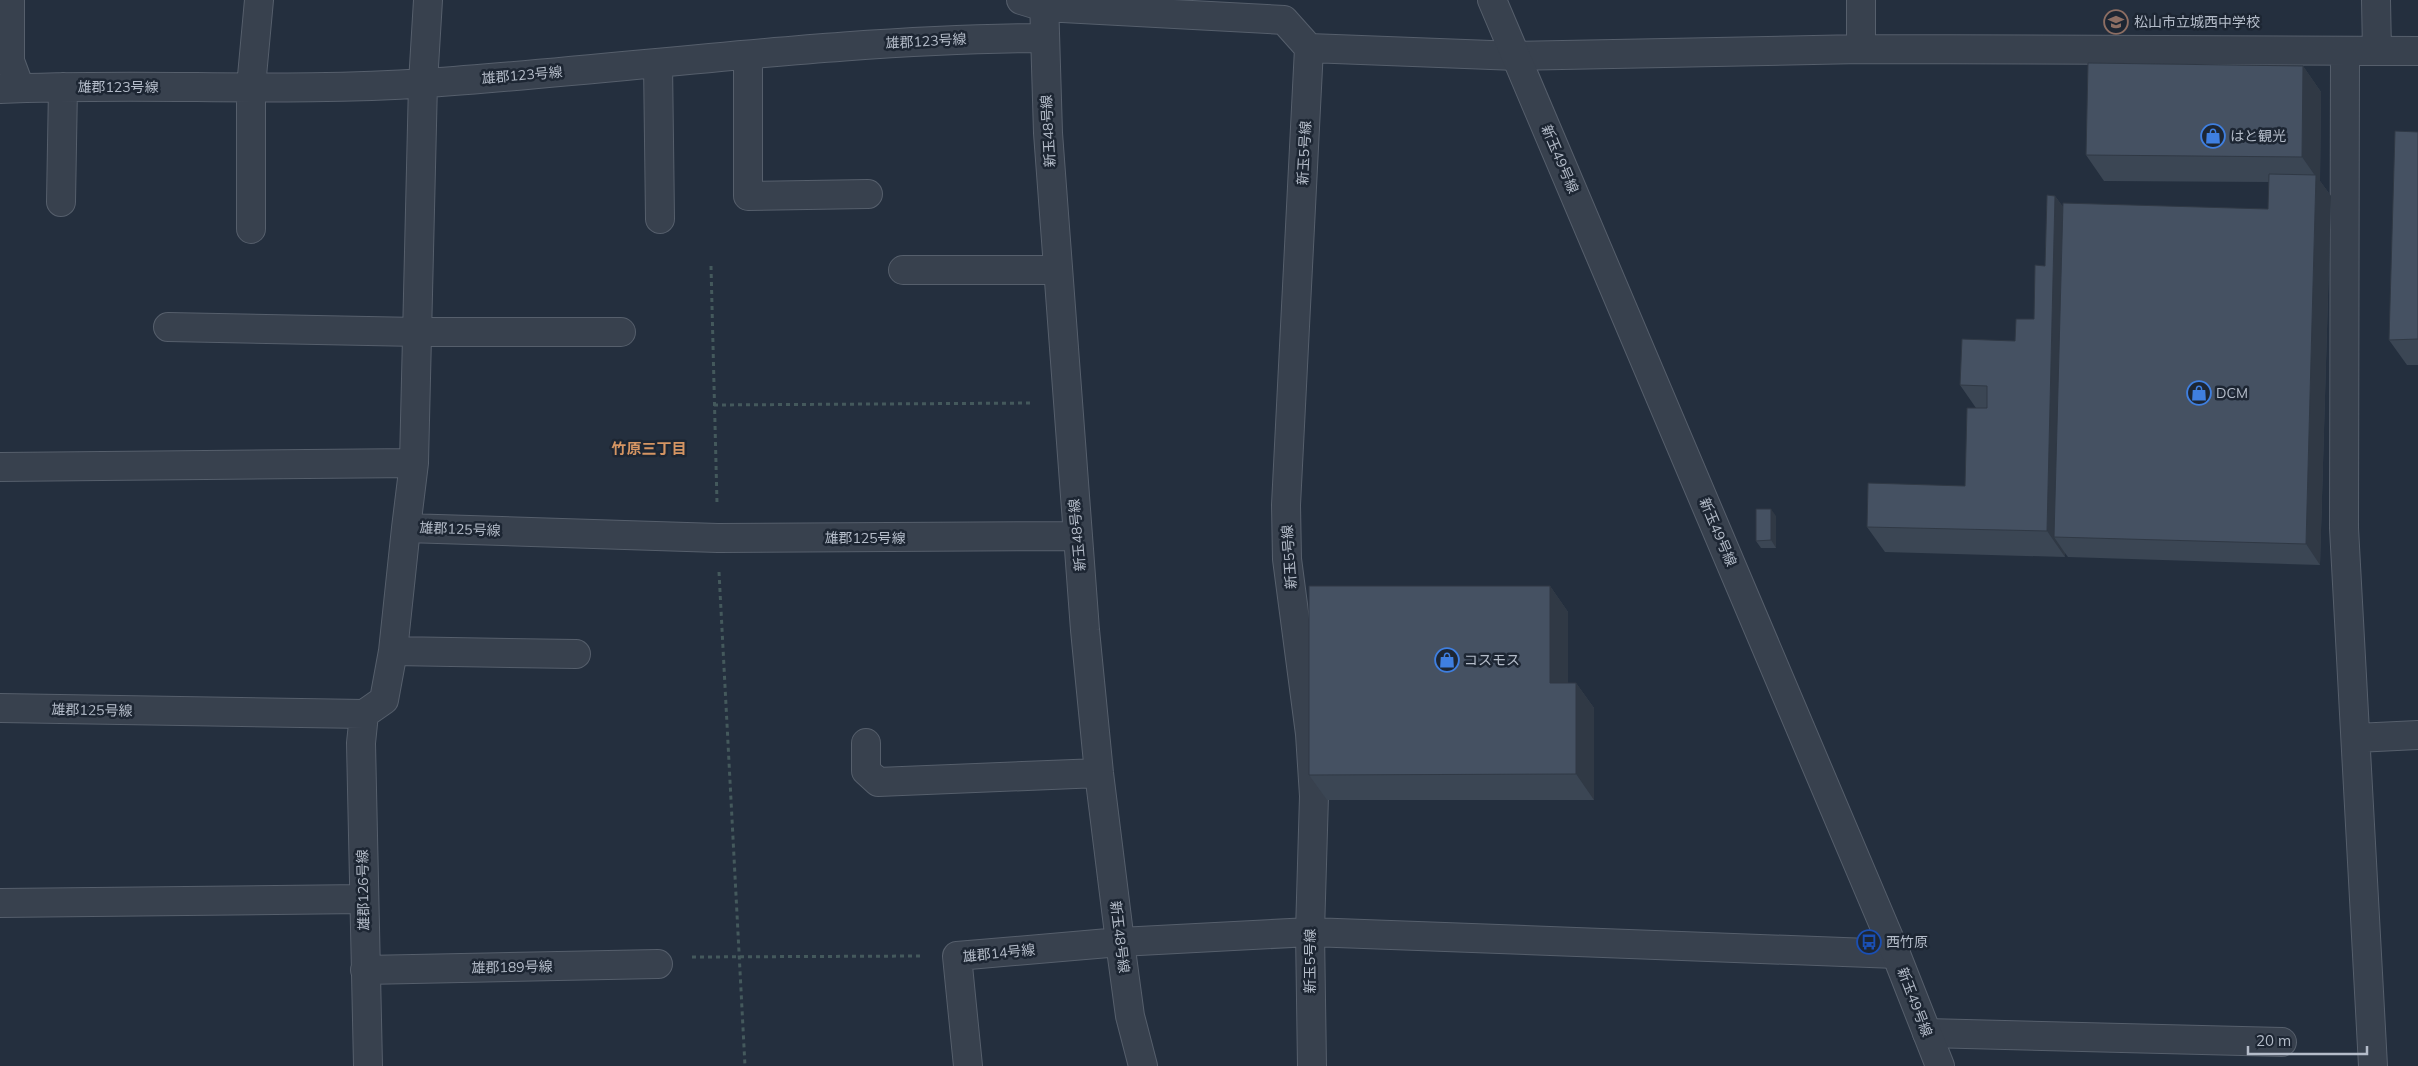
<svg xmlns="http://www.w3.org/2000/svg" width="2418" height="1066" font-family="Mulish,'Noto Sans JP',sans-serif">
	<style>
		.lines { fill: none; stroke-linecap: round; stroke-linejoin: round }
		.minor-casing { stroke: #565f6c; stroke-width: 30 }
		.tertiary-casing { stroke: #565f6c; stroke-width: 30 }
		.path { stroke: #44595c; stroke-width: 3; stroke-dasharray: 4 4; stroke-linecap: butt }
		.minor { stroke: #38414e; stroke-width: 28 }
		.tertiary { stroke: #38414e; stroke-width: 28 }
		.wall { fill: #3b4654 }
		.shaded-wall { fill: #303945 }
		.building { fill: #455162; stroke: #303945 }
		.labels { text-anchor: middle; stroke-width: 5; stroke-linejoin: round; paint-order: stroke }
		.poi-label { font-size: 14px; fill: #b4bcc9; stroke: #1d2633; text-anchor: start }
		.street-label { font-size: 14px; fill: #b4bcc9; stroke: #1d2633 }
		.neighbourhood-label { font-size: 15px; font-weight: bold; fill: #d59563; stroke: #1d2633 }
	</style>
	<rect width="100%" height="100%" fill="#242f3e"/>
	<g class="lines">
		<g class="minor-casing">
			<path id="minor" d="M10 0V61L20 88
				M1021 0 1044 7 1284 20 1309 48 1517 56 1861 49 2418 51
				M1044 0 1048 133 1085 630 1099 773 1120 942 1130 1016 1143 1066
				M2376 0 2377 51
				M1309 48 1286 505 1287 559 1310 734 1314 796 1310 932 1312 1066
				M1861 49V0
				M2345 51 2344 528 2373 1066
				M748 55V196L868 194
				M658 63 660 219
				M0 89C142 82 284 93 426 83 632 69 837 39 1044 38
				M61 202 63 87
				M251 229V87L259 0
				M903 270H1058
				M168 327 418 332H621
				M0 467 414 463
				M406 528 414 463 423 83 428 0
				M393 651 576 654
				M0 708 364 714 384 700 393 651 406 528 718 538 1077 536
				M364 714 361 743 368 1066
				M2356 738 2418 735
				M866 743V771L878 782 1099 773
				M0 903 363 899
				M365 970 658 964
				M1927 1033 2282 1042
				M968 1066 957 956 1120 942 1310 932 1896 954"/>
		</g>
		<g class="tertiary-casing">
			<path id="tertiary" d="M1492 0 1896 954 1940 1066"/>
		</g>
		<path class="path" d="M711 266 717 503
			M714 405 1034 403
			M719 572 745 1066
			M692 957 923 956"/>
		<use href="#minor" class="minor"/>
		<use href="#tertiary" class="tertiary"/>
	</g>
	<path class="wall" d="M2303 66 2321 92 2320 181 2331 196 2320 565 2068 557 2065 553V557L1885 552 1867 527 1965 486 1976 408 1960 385 2015 341 2034 319 2045 266 2055 196 2063 207 2268 209 2269 182 2104 181 2086 155Z
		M2418 132V365H2407L2389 340Z
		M1776 516V548H1761L1756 541Z
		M1550 586 1568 612V683H1576L1594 708V800H1327L1309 775Z"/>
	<path class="shaded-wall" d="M2303 66 2321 92 2320 181 2331 196 2320 565 2306 544 2316 177 2302 157Z
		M2055 196 2073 221 2054 537 2065 553V557L2047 531Z
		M1771 509 1776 516V548L1771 540Z
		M1550 586 1568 612V708L1550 683Z
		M1576 683 1594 708V800L1576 774Z"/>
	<path class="building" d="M2088 63 2303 66 2302 157 2086 155Z
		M2395 131 2418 132V339L2389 340Z
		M2269 174 2316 175 2306 544 2054 537 2063 203 2268 209Z
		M2047 195 2055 196 2047 531 1867 527 1868 483 1965 486 1967 408H1987V386L1960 385 1962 339 2015 341 2016 319H2034L2035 265 2045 266Z
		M1756 509H1771V540L1756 541Z
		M1309 586H1550V683H1576V774L1309 775Z"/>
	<defs>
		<g id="school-ring" transform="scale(1.25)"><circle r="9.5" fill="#1d2633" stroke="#8d6e63" stroke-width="1.5"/><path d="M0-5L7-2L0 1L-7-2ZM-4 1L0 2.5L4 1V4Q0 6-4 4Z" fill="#8d6e63"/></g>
		<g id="shop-ring" transform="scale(1.25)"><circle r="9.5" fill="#1d2633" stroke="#3f7fe0" stroke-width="1.5"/><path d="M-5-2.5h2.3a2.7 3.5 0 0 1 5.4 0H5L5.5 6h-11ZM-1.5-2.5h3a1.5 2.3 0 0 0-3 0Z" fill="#3f7fe0"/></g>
		<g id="bus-ring" transform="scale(1.25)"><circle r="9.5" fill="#1d2633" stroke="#1a4fb4" stroke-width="1.5"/><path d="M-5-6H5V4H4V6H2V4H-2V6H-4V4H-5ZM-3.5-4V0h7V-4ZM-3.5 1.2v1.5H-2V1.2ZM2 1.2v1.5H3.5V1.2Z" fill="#1a4fb4"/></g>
	</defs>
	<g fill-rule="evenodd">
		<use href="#school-ring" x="2116" y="22"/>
		<use href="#shop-ring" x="2213" y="136"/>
		<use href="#shop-ring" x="2199" y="393"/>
		<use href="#shop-ring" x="1447" y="660"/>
		<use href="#bus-ring" x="1869" y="942"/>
	</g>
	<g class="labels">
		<g class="poi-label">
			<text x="2134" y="27">松山市立城西中学校</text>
			<text x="2230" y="141">はと観光</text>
			<text x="2216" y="398">DCM</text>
			<text x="1464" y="665">コスモス</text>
			<text x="1886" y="947">西竹原</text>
		</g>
		<g class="street-label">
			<text transform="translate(926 41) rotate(-3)" y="5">雄郡123号線</text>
			<text transform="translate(522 75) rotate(-5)" y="5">雄郡123号線</text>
			<text x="118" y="92">雄郡123号線</text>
			<text transform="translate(1048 131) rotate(-93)" y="5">新玉48号線</text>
			<text transform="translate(1304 153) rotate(-87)" y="5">新玉5号線</text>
			<text transform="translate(1560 159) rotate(67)" y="5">新玉49号線</text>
			<text transform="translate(460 529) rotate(2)" y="5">雄郡125号線</text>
			<text transform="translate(1718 532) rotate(67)" y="5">新玉49号線</text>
			<text transform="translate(1077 535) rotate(-95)" y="5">新玉48号線</text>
			<text x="865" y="543">雄郡125号線</text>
			<text transform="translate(1289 557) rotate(-94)" y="5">新玉5号線</text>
			<text transform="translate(92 710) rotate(1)" y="5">雄郡125号線</text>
			<text transform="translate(363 890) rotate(-91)" y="5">雄郡126号線</text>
			<text transform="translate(1120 937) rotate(83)" y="5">新玉48号線</text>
			<text transform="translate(999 953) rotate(-6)" y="5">雄郡14号線</text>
			<text transform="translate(1310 961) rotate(-90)" y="5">新玉5号線</text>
			<text transform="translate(512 967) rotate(-1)" y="5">雄郡189号線</text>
			<text transform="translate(1915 1002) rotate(69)" y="5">新玉49号線</text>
		</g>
		<g class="neighbourhood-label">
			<text x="649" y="454">竹原三丁目</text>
		</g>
	</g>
	<path d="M2248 1046v8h119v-8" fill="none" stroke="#b4bcc9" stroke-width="2.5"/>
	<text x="2256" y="1046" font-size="15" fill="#b4bcc9" stroke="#1d2633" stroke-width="4" paint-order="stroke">20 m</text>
</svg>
